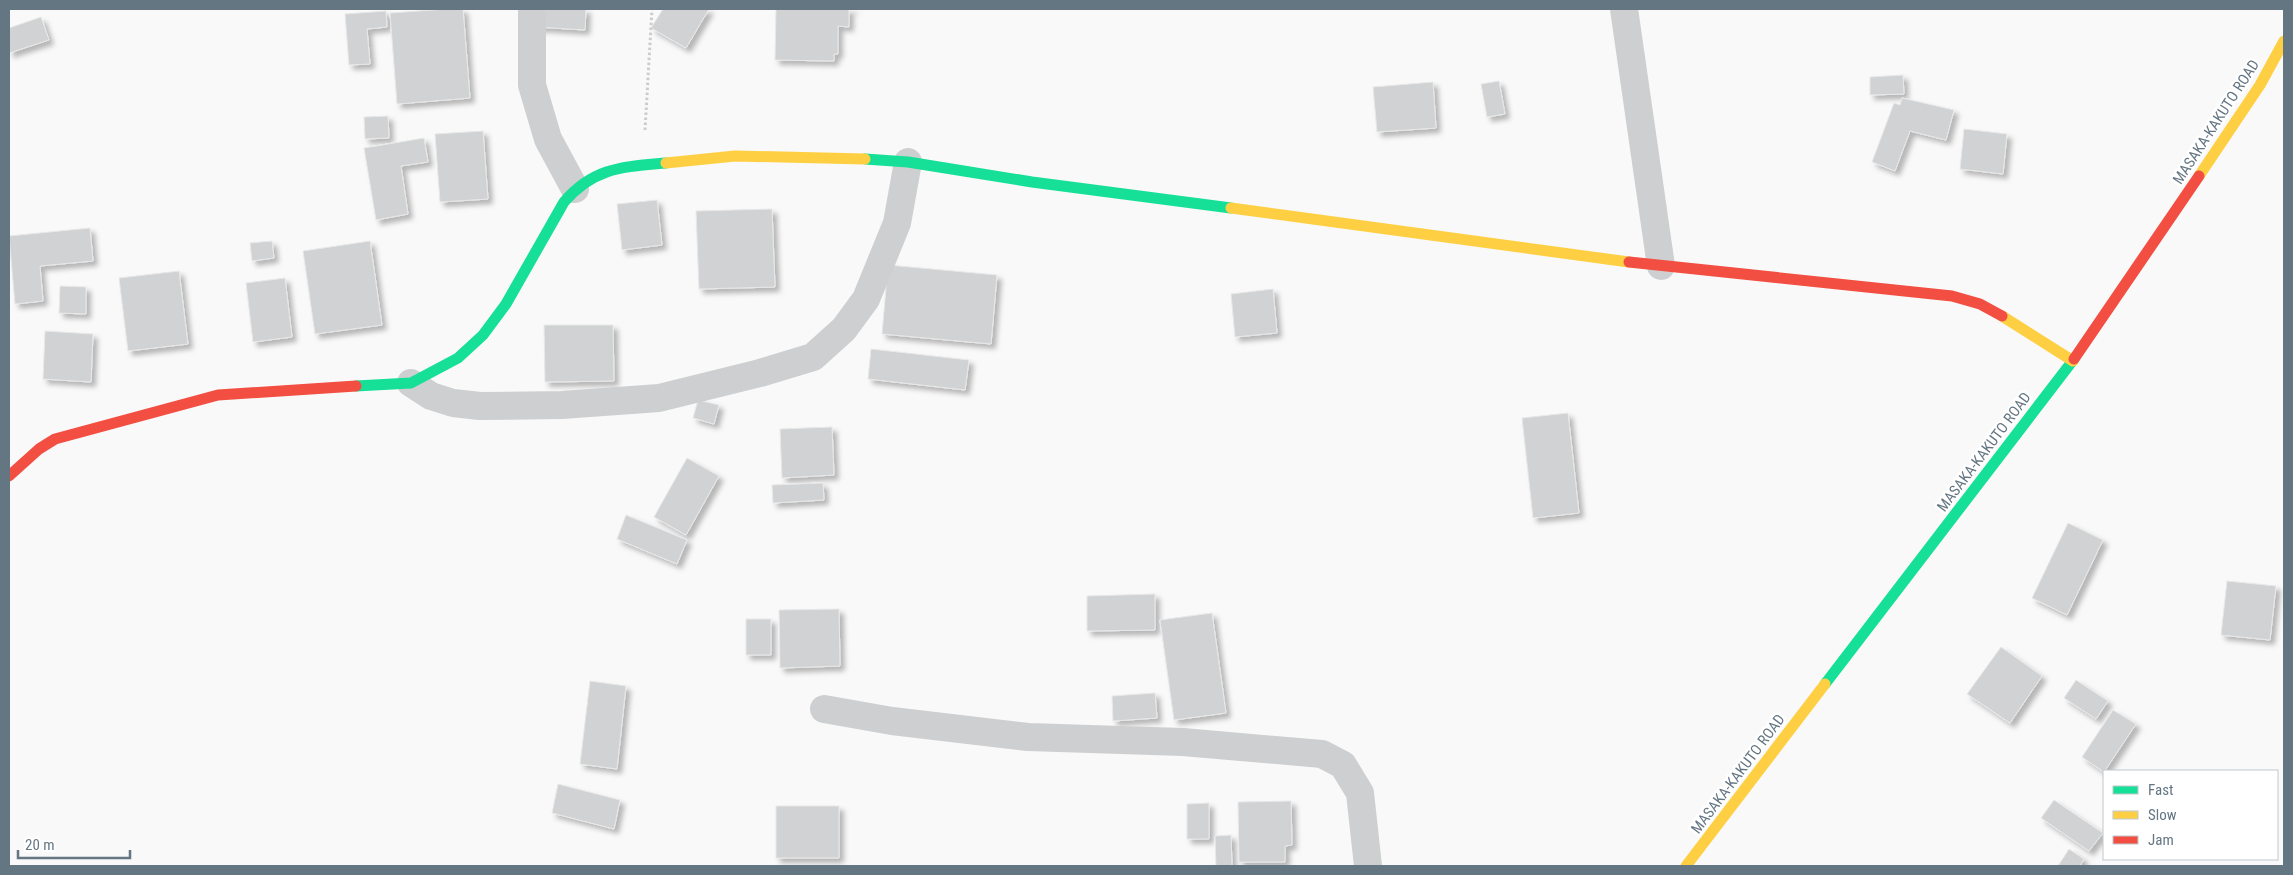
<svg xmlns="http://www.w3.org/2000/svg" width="2293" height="875" font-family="'Roboto Condensed',sans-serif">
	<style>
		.building { fill: #d0d2d3; stroke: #e8e8e8; filter: url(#shadow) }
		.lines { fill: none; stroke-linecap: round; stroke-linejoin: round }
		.path { stroke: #cbcccd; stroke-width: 3; stroke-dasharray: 2.5 2.5; stroke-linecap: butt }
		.street { stroke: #cecfd0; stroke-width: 28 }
		.fast { stroke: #16e098; stroke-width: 11 }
		.slow { stroke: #ffcf43; stroke-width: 11 }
		.jam { stroke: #f24e42; stroke-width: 11 }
		.labels { text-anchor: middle; stroke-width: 5; stroke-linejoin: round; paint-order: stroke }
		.street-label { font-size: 15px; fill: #657683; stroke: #fff }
	</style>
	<defs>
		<filter id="shadow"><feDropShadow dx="4.5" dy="4.5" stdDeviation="2.5" flood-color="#0004"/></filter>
	</defs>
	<rect width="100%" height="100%" fill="#f9f9f9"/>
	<path class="building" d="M447 9H463L470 98 397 104 390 13Z
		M537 9H586L585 30 536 27Z
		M663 9H709L686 48 651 28Z
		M776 9H854H849V27L838 26V54H834V61L775 60Z
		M386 11 387 27 367 29 370 64 349 65 345 14Z
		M41 17 49 40 9 53V28Z
		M1903 75 1904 94 1870 95V77Z
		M1499 81 1505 114 1487 117 1481 84Z
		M1433 82 1436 128 1377 132 1373 87Z
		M1902 98 1954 110 1946 140 1910 131 1895 171 1872 162 1894 103 1900 105Z
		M388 116 389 138 365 139 364 117Z
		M1964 129 2007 134 2003 174 1960 169Z
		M483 131 488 199 440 202 435 134Z
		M424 138 428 162 401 166 408 214 376 220 364 148Z
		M657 200 662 245 622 250 617 204Z
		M772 209 775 287 699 289 696 211Z
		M90 228 93 261 40 266 43 301 15 304 9 236Z
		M272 241 274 258 252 261 250 243Z
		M370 241 382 325 315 334 303 251Z
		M888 265 997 275 991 344 882 334Z
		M179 271 188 344 128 351 119 278Z
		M285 278 292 337 253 342 246 283Z
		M60 286 86 287V314L59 313Z
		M1273 289 1277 333 1235 337 1231 294Z
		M544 325H613L614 381 545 382Z
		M45 331 93 334 91 382 43 379Z
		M871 349 969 360 965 390 868 379Z
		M698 400 719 405 714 424 693 418Z
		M1568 413 1579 513 1533 518 1522 418Z
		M832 427 834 475 782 478 780 429Z
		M687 458 719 476 686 535 654 517Z
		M823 483 824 500 773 503 772 485Z
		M626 515 687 540 677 564 617 539Z
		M2068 523 2103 540 2067 615 2032 598Z
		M2227 581 2276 586 2270 640 2221 635Z
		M1155 594V630L1087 631V596Z
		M839 609 840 666 780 668 779 610Z
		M1212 613 1226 713 1174 720 1160 620Z
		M746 619H771V655H746Z
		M2001 647 2042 676 2010 723 1967 694Z
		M2076 680 2108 701 2096 719 2064 698Z
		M590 681 626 686 617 769 580 764Z
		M1155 693 1157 718 1113 721 1112 696Z
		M2113 710 2136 724 2104 772 2082 757Z
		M558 784 620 800 614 829 552 813Z
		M2054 800 2103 833 2089 851 2041 818Z
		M1291 801 1292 845 1285 846V862H1239L1238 802Z
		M1209 803V839H1187V804Z
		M776 806H839V858H776Z
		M1231 835 1232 866H1216L1215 836Z
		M2069 849 2084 859 2080 866H2058Z"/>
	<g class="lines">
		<path class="path" d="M645 130 652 9"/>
		<path class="street" d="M532 9V85L548 139 575 189
			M1624 9 1661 266
			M411 383 431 396 453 403 480 406 562 405 659 398 760 373 813 357 844 329 866 299 897 223 908 162
			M824 709 892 721 1028 737 1183 742 1322 754 1343 765 1360 793 1368 866"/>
		<path class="fast" d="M865 159 908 162 1032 182 1231 208
			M356 386 411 383 458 358 483 335 506 304 564 202C594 167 623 167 666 163
			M1825 684 2074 359"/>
		<path class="slow" d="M666 163 735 156 865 159
			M2199 176 2260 85 2284 41
			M1231 208 1629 262
			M2002 316 2073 361
			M1686 866 1825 684"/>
		<path class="jam" d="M1629 262 1952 296 1980 304 2002 316
			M2074 359 2199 176
			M9 476 39 449 55 439 218 395 356 386"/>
	</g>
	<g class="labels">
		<g class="street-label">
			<text transform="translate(2216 122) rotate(-57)" y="5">MASAKA-KAKUTO ROAD</text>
			<text transform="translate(1984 452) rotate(-53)" y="5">MASAKA-KAKUTO ROAD</text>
			<text transform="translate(1738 774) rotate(-53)" y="5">MASAKA-KAKUTO ROAD</text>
		</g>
	</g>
	<rect width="2293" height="875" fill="none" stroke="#657683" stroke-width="20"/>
	<rect x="2103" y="770" width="175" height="90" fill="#ffffff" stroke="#c1c8cd"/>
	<rect x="2113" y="786" width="25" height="8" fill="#16e098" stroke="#c1c8cd"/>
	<text x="2148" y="795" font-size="15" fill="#657683">Fast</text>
	<rect x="2113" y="811" width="25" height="8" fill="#ffcf43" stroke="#c1c8cd"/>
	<text x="2148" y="820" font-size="15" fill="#657683">Slow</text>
	<rect x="2113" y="836" width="25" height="8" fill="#f24e42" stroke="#c1c8cd"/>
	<text x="2148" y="845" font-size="15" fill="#657683">Jam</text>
	<path d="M18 850v8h112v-8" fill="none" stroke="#657683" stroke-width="2.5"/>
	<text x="25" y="850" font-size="15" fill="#657683" stroke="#ffffff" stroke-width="4" paint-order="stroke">20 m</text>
</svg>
